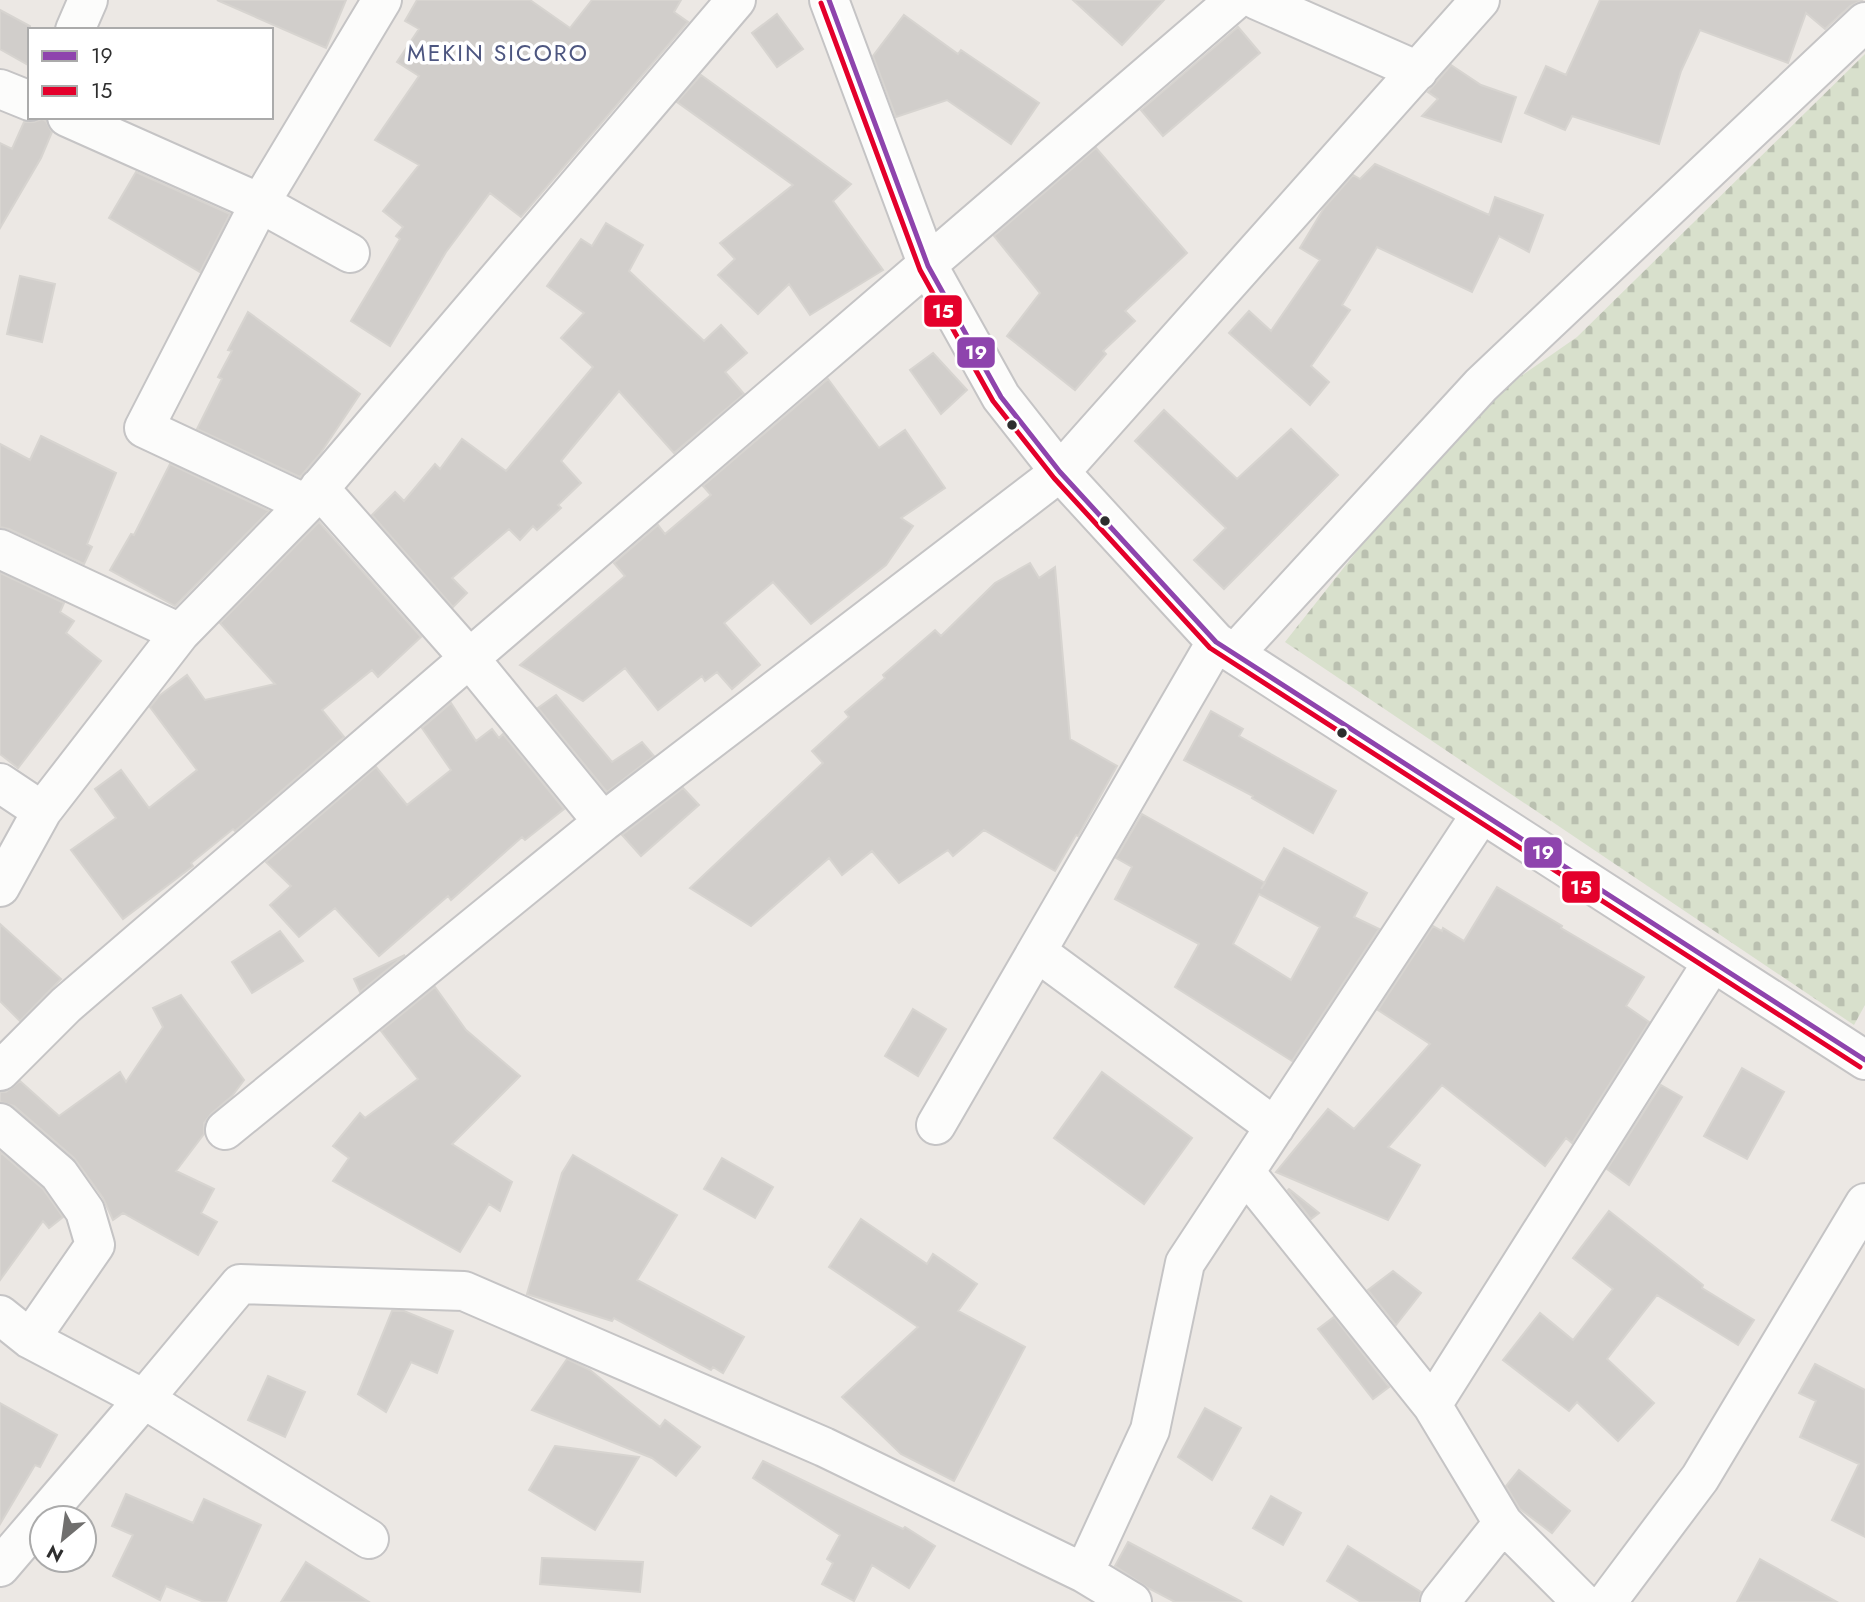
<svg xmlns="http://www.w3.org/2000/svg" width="1865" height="1602" font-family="Jost,sans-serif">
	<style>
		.cemetery { fill: url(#cemetery-stones) }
		.building { fill: #d1cecb; stroke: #d7d4d0; stroke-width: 2; fill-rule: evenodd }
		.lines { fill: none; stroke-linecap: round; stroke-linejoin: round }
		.minor-casing { stroke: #c5c4c5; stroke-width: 42 }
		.minor { stroke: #fcfcfb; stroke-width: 38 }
		.bus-1-casing { stroke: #fff; stroke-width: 10 }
		.bus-2-casing { stroke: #fff; stroke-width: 10 }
		.bus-1 { stroke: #8e44ad; stroke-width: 5 }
		.bus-2 { stroke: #e4002b; stroke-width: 5 }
		.bus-dot { fill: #2e2e2e; stroke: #fff; stroke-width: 2.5 }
		.labels { text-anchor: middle; stroke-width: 7; stroke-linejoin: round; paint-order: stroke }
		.quarter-label { font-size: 23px; letter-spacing: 2px; fill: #4d5680; stroke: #fff }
		.line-badge { stroke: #fff; stroke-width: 2.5 }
		.badge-label { font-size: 19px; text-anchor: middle; font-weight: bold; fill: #fff }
	</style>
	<defs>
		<pattern id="cemetery-stones" width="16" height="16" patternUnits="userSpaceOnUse" patternTransform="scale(1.75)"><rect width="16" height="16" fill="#d8e0cc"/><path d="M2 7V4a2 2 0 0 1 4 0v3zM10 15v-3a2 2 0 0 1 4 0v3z" fill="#bac0b0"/></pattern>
	</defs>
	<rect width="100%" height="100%" fill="#ece8e4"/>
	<path class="cemetery" d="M1865 54V1005L1854 1025 1285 642 1417 475 1488 399 1577 337Z"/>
	<path class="building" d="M217 0H346L326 48Z
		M417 0H530L570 28 592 0H681L674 12 688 22 521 217 490 193 446 252 390 346 351 321 400 239 396 236 403 227 383 211 419 165 375 140 419 76 397 62 419 29 405 21Z
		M1073 0H1164L1122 45Z
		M1600 0H1863L1850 6 1825 29 1806 13 1788 63 1700 30 1681 71 1659 144 1572 116 1565 130 1525 113 1546 66 1566 75Z
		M0 10 30 26V66L0 49Z
		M777 14 803 49 777 67 752 33Z
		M904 15 958 54 961 50 1039 103 1011 144 947 100 896 117 873 56Z
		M1238 27 1260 53 1163 136 1141 110Z
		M1451 65 1481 85 1516 97 1501 142 1422 116 1438 99 1428 92Z
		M701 75 851 184 833 201 883 270 810 315 789 284 758 314 718 275 735 259 720 243 793 185 677 102Z
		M42 119 46 121 52 132 41 158 0 228V143L12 149 24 122H34Z
		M1096 148 1187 253 1125 311 1135 321 1103 351 1106 354 1075 390 1007 336 1040 293 994 236Z
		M1375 164 1489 215 1495 197 1543 215 1529 252 1499 236 1472 292 1377 247 1342 305 1350 310 1311 366 1329 382 1310 405 1229 333 1249 311 1271 331 1320 260 1300 248 1324 208 1353 175 1360 179Z
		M136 172 230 214 200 272 109 218Z
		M606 223 643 245 629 271 704 341 721 325 747 353 725 372 744 394 674 453 619 391 561 461 581 483 558 505 561 508 537 530 533 526 520 540 509 529 452 578 467 593 453 607 372 515 395 492 404 501 435 464 440 469 462 439 506 471 593 367 561 338 584 313 547 286 581 239 592 246Z
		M20 276 55 284 42 342 7 334Z
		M248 312 360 394 320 454 300 477 197 429 222 379 218 377 232 351 228 350Z
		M933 353 967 390 941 414 910 370Z
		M828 379 879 448 905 430 945 488 901 518 913 526 886 565 811 624 773 582 724 623 760 665 732 689 717 672 705 681 702 676 658 710 625 668 583 701 520 665 625 576 614 563 658 525 665 534 711 495 703 486Z
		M1164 410 1237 479 1291 429 1338 475 1224 589 1194 560 1226 528 1135 441Z
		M41 436 116 473 87 544 92 547 84 564 9 529 0 527V444L30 460Z
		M170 464 269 511 175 606 110 570 131 534 134 535Z
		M319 522 421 637 378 677 372 670 322 710 344 737 235 831 233 829 191 863 193 866 123 919 71 850 116 818 95 789 121 770 149 808 197 770 150 707 159 696 187 675 205 700 275 684 220 623Z
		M1030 563 1039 578 1055 567 1070 739 1117 766 1078 836 1076 835 1055 871 984 830 953 856 948 850 899 883 872 851 842 875 829 858 751 926 690 888 823 763 812 751 849 717 845 712 885 678 883 675 935 630 941 636 995 583Z
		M0 573 64 603 60 612 74 621 66 633 101 661 18 768 0 754Z
		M556 695 612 762 642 742 654 756 607 792 538 708Z
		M451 703 476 741 492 729 499 738 503 734 564 809 525 840 522 837 451 900 448 896 379 956 335 908 299 937 270 905 291 886 266 862 376 767 407 805 451 770 422 728Z
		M1211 711 1243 729 1239 736 1336 791 1313 833 1252 798 1253 796 1184 760Z
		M683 788 699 805 641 856 622 835Z
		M1142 814 1265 883 1261 889 1284 848 1367 893 1354 917 1379 929 1292 1061 1175 987 1199 944 1115 899 1132 867 1116 858ZM1259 894 1320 927 1291 980 1233 944Z
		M1497 887 1562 926 1561 928 1644 977 1626 1006 1649 1022 1572 1143 1566 1138 1545 1166 1442 1085 1388 1147 1420 1165 1388 1220 1276 1172 1328 1109 1354 1129 1430 1044 1378 1010 1433 926 1442 931 1443 928 1464 941Z
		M0 924 61 979 20 1021 0 1001Z
		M280 931 303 961 252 993 232 962Z
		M405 955 360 992 354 979Z
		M435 987 466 1030 520 1076 452 1144 512 1182 500 1211 489 1204 460 1252 333 1181 349 1158 333 1146 360 1113 365 1118 418 1079 381 1031Z
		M181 995 244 1080 232 1096 211 1114 204 1123V1134L176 1171 214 1189 201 1213 217 1222 198 1255 123 1213 113 1220 103 1198 74 1158 14 1106 0 1102V1092H6L20 1081 59 1116 120 1072 126 1082 163 1027 153 1008Z
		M913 1009 946 1029 918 1076 885 1056Z
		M1742 1068 1784 1092 1747 1159 1704 1136Z
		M1102 1072 1192 1138 1144 1204 1054 1138Z
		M1661 1085 1682 1097 1629 1185 1607 1169Z
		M0 1152 43 1189 63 1217 49 1228 43 1221 0 1280Z
		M573 1155 677 1215 637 1280 744 1337 723 1373 713 1367 711 1370 614 1318 612 1321 527 1294 562 1173Z
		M722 1158 773 1187 755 1218 704 1189Z
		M1289 1189 1319 1213 1311 1219 1288 1190Z
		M1609 1211 1703 1285 1702 1288 1754 1320 1738 1345 1657 1295 1607 1359 1654 1403 1618 1441 1577 1402 1569 1411 1503 1360 1540 1313 1573 1340 1613 1289 1573 1258Z
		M861 1219 927 1264 933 1254 977 1284 958 1311 1025 1347 954 1481 901 1454 842 1397 918 1327 829 1267Z
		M1393 1271 1421 1293 1396 1325 1368 1290Z
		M392 1311H404L453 1331 437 1373 411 1362 386 1412 358 1394Z
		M1334 1317 1389 1387 1373 1399 1318 1329Z
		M567 1359 590 1370 660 1427 665 1420 700 1447 676 1476 652 1458 532 1410Z
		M1815 1364 1865 1390V1537L1832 1520 1859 1464 1800 1437 1816 1401 1799 1393Z
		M268 1376 305 1392 285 1437 248 1420Z
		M0 1403 57 1435 40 1467 35 1465 0 1524Z
		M1205 1408 1241 1428 1212 1480 1178 1457Z
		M555 1446 639 1457 595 1530 529 1490Z
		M763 1461 903 1529 905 1527 935 1546 909 1588 872 1565 854 1601 822 1584 833 1563 827 1559 840 1535 753 1478Z
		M1519 1470 1570 1511 1552 1533 1520 1509 1506 1486Z
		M126 1494 193 1523 204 1499 261 1525 226 1602H204L166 1586 160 1600 113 1576 133 1535 112 1526Z
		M1271 1496 1301 1513 1283 1545 1253 1528Z
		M1128 1542 1242 1602H1175L1148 1588 1115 1566Z
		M1348 1546 1421 1592 1419 1602H1361L1327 1581Z
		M542 1558 643 1562 640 1592 540 1584Z
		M1760 1559 1837 1602H1737Z
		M306 1562 369 1602H281Z"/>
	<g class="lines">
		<g class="minor-casing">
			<path id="minor" d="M829 0 928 266 1001 397 1060 472 1216 642 1865 1060
				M1257 0 1418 71
				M75 30 88 0
				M0 89 30 101
				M67 117 260 203 350 253
				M319 488 470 659 603 822
				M306 504 144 428 260 203 382 0
				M0 549 180 633
				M1235 653 1481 385 1865 22
				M0 783 42 811
				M0 887 42 811 180 633 306 504 736 0
				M1037 952 1275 1127
				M0 1071 66 1005 1235 0
				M0 1123 59 1174 85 1211 95 1245 30 1339
				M936 1125 1216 642
				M225 1130 603 822 1060 472 1480 0
				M1245 1172 1432 1405 1503 1523 1582 1602
				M0 1315 30 1339 144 1399 240 1284 464 1291 824 1447 1084 1573 1132 1602
				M1432 1405 1712 963
				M42 1518 144 1399 369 1539
				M0 1567 42 1518
				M1084 1573 1150 1430 1185 1263 1481 814
				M1440 1602 1503 1523
				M1607 1602 1700 1478 1865 1203"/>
		</g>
		<use href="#minor" class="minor"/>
		<g class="bus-1-casing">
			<path id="bus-1" d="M829 0 928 266 1001 397 1060 472 1216 642 1865 1060"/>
		</g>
		<g class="bus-2-casing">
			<path id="bus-2" d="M821 3 920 270 993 401 1054 478 1210 648 1860 1067"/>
		</g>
		<use href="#bus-1" class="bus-1"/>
		<use href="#bus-2" class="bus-2"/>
	</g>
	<g class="bus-dot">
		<circle cx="1012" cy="425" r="6"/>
		<circle cx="1105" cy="521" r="6"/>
		<circle cx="1342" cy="733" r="6"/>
	</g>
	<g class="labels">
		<g class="quarter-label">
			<text x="498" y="61">MEKIN SICORO</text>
		</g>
	</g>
	<g class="line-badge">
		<rect x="923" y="294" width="40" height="34" rx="7" fill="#e4002b"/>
		<rect x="956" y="336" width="40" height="33" rx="7" fill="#8e44ad"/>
		<rect x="1523" y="836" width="40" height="33" rx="7" fill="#8e44ad"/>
		<rect x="1561" y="870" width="40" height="34" rx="7" fill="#e4002b"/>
	</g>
	<g class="badge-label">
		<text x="943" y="318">15</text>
		<text x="976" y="359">19</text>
		<text x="1543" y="859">19</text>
		<text x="1581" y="894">15</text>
	</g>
	<rect x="28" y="28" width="245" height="91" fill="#ffffff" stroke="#ababab" stroke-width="2"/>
	<rect x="42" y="51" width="35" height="10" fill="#8e44ad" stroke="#ababab" stroke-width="2"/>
	<text x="91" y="63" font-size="21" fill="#2e2e2e">19</text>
	<rect x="42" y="86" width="35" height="10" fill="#e4002b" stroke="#ababab" stroke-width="2"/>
	<text x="91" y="98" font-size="21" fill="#2e2e2e">15</text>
	<g transform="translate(63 1539) rotate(209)"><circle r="33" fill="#ffffff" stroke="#ababab" stroke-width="2"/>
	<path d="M0-5L12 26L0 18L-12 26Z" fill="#706f6e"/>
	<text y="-10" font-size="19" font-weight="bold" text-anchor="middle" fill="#2e2e2e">N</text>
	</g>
</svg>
